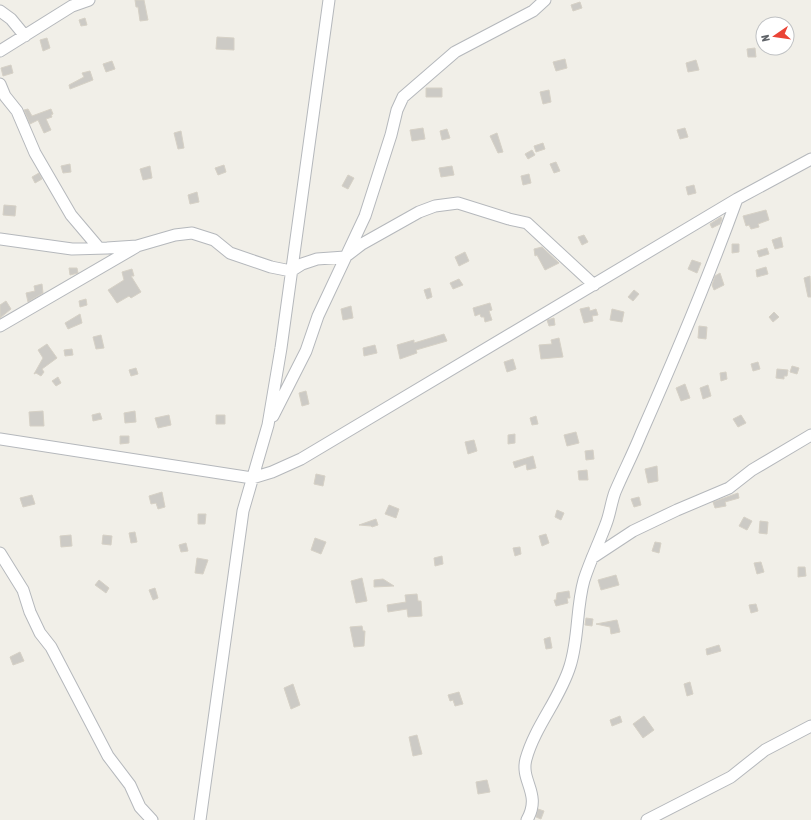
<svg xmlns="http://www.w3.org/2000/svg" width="811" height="820" font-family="'Asap Condensed',sans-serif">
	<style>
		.building { fill: #cccac5; stroke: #d6d1c6 }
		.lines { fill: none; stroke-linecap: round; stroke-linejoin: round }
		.minor-casing { stroke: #b5b8bc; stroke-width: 13 }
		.minor { stroke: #fff; stroke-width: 11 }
	</style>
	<rect width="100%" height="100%" fill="#f1efe8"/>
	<path class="building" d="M135 0H144L148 20 140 21 138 7H136Z
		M580 2 582 8 573 11 571 5Z
		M85 18 87 25 81 26 79 20Z
		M217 37 234 38V50L216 49Z
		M47 38 50 48 43 51 40 40Z
		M755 48 756 57H748L747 49Z
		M565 59 567 68 556 71 553 62Z
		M696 60 699 70 688 72 686 63Z
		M112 61 115 69 106 72 103 64Z
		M11 65 13 73 3 76 1 68Z
		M90 71 93 80 70 89 69 85 84 77 82 73Z
		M426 88H442V97H426Z
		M549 90 551 102 543 104 540 92Z
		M28 109 32 116 51 109 53 114 51 115 52 117 46 119 51 130 44 133 38 120 30 124 24 110Z
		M423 128 425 139 412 141 410 130Z
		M685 128 688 137 680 139 677 130Z
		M447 129 450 138 442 140 440 131Z
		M181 131 184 148 178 149 174 133Z
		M497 133 503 152 498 153 490 136Z
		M543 143 545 149 536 152 534 146Z
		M532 150 535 155 528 159 525 154Z
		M556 162 560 171 554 173 550 164Z
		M70 164 71 172 63 173 61 166Z
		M224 165 226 172 218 175 215 168Z
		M150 166 152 178 143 180 140 169Z
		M452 166 454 175 441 177 439 168Z
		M39 173 42 179 35 183 32 177Z
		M529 174 531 183 523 185 521 176Z
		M348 175 354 178 348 189 342 186Z
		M694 185 696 193 688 195 686 187Z
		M197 192 199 202 190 204 188 195Z
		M4 205 16 206 15 216 3 215Z
		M766 210 769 220 758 224 759 227 751 229 749 225 746 226 743 216Z
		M721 217 722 219 720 224 712 228 710 224Z
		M584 235 588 242 582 245 578 237Z
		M781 237 783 247 775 249 772 240Z
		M732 244H739V252L732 253Z
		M542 247 559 263 545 270 537 255 535 256 534 249Z
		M767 248 769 254 759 257 757 251Z
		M465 252 469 261 459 266 455 257Z
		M692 260 701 263 697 273 688 269Z
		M766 267 768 274 757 277 756 270Z
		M69 268H77L78 273 70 275Z
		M132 269 134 276H131L141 292 131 298 129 296 117 303 108 290 124 280 122 272Z
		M720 273 724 285 714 290 712 285 715 276Z
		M810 276 811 297H808L804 278Z
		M459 279 463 285 453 289 450 283Z
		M42 284 43 293 28 302 26 293 35 291 34 286Z
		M430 288 432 297 427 299 424 290Z
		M634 290 639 294 633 301 628 297Z
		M86 299 87 305 80 307 79 301Z
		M6 301 11 309 0 318V305Z
		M490 303 492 310 489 311 492 320 485 322 484 317H481L480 314 475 316 473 308Z
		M351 306 353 318 343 320 341 309Z
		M589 307 590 311 596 309 598 315 592 316 593 321 584 323 580 309Z
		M612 309 624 312 622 322 610 320Z
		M774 312 779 317 773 322 769 317Z
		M80 314 82 323 68 329 65 323Z
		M554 318 555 325 549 326 547 320Z
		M699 326 707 327 706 339 698 338Z
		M444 334 447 341 416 350 417 353 400 359 397 345 414 340V343Z
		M101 335 104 348 96 349 93 337Z
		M559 338 563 357 541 359 539 345 552 344 551 340Z
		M47 344 57 358 42 369 44 372 41 376 36 373 34 374 43 358 38 350Z
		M375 345 377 353 364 356 363 348Z
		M72 349 73 355 65 356 64 350Z
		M513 359 516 369 507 372 504 362Z
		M758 362 760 369 753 371 751 364Z
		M792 366 799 368 797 374 790 372Z
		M136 368 138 374 131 376 129 370Z
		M777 369 788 370 787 376H784V379L776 378Z
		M726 372 727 379 721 381 720 373Z
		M58 377 61 383 56 386 52 381Z
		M685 384 690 398 681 401 676 388Z
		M708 385 711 396 703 399 700 388Z
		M306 391 309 404 302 406 299 393Z
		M43 411 44 426H30L29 412Z
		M135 411 136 422 125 423 124 413Z
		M100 413 102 419 93 421 92 415Z
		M169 415 171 425 158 428 155 418Z
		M216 415H225V424H216Z
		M741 415 746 423 738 427 733 419Z
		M536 416 538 424 532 425 530 418Z
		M576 432 579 443 567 446 564 435Z
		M515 434V443L508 444V435Z
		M120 436H129V443L120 444Z
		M474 440 477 451 468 454 465 442Z
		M593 450 594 459 586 460 585 451Z
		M533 456 536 468 527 470 526 464 515 468 513 462Z
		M657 466 658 481 648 483 645 469Z
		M587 470 588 480H579L578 471Z
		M316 474 325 476 323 486 314 484Z
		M162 492 165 507 158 509 156 503 151 504 149 496Z
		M738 493 739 498 725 502 726 506 715 508 713 502Z
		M32 495 35 504 23 507 20 498Z
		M639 497 641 505 634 507 631 499Z
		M389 505 399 509 396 518 385 514Z
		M557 510 564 513 561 520 555 517Z
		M198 514H206L205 524H198Z
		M744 517 752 521 747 530 739 526Z
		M376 519 378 525 372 527 371 526 359 525Z
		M760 521 768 522 767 534 759 533Z
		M135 532 137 542 131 543 129 533Z
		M546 534 549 543 542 546 539 536Z
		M71 535 72 546 61 547 60 536Z
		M103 535 112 536 111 545 102 544Z
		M315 538 326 542 321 554 311 550Z
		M655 542 661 543 659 553 652 551Z
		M186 543 188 551 181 552 179 545Z
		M520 547 521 554 515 556 513 548Z
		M442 556 443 564 435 566 434 558Z
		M197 558 208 560 203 574 195 573Z
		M761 562 764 572 757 574 754 563Z
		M798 567H805L806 576 798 577Z
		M616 575 619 585 601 590 598 580Z
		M362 578 367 601 356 603 351 581Z
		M383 579 394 586 374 587V580Z
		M99 580 109 588 106 593 95 585Z
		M155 588 158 598 153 600 149 590Z
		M569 591 570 598H567L568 603 556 606 554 600H556L557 593Z
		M417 594 418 601H421L422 616 408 617 407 609 388 612 387 605 406 602 405 595Z
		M756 604 758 611 751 613 749 605Z
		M586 618 593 619 592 626 585 625Z
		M617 620 620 632 611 634 610 627 596 624Z
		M362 626 363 631H365L364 646 354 647 350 627Z
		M550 637 552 648 546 649 544 639Z
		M719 645 721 651 707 655 706 649Z
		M20 652 24 661 13 665 10 657Z
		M690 682 693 694 687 696 684 684Z
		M293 684 300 705 291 709 284 688Z
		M459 692 463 704 455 706 453 700 450 701 448 695Z
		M620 716 622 722 612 726 610 720Z
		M644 716 654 730 643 738 633 724Z
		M417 735 422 754 413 756 409 737Z
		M487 780 490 792 478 794 476 782Z
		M538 809 544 811 541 819 536 817Z"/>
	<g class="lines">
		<g class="minor-casing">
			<path id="minor" d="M0 11 11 19 25 36
				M0 51 72 6 89 0
				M0 84 5 96 17 111 35 153 71 215 99 248
				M0 239 72 249 107 248 137 246 175 235 192 233 214 240 230 253 271 267 291 271 302 264 317 259 345 257 362 244 419 212 435 206 458 203 509 219 527 223 594 285
				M0 326 136 247
				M273 416 306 351 318 316 365 216 391 135 397 110 403 97 455 52 533 11 545 0
				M0 439 252 478 272 472 301 459 737 199 811 159
				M0 553 23 590 30 612 40 633 51 647 108 756 130 785 140 807 152 820
				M592 558 633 531 677 510 729 488 752 470 811 435
				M200 820 243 511 268 425 281 348 329 0
				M527 820C542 793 520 782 526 759 535 726 560 699 570 666 579 638 576 608 584 580 590 561 599 543 606 524 610 514 611 503 615 492 623 473 633 454 641 434 675 357 708 279 737 199
				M647 820 731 777 765 750 811 726"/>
		</g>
		<use href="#minor" class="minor"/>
	</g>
	<g transform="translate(775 36) rotate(257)"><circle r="19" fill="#ffffff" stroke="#bfc1c3"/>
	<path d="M0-3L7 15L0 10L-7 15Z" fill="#ea4335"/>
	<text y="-6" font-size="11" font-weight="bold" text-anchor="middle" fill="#5f6368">N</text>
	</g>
</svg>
